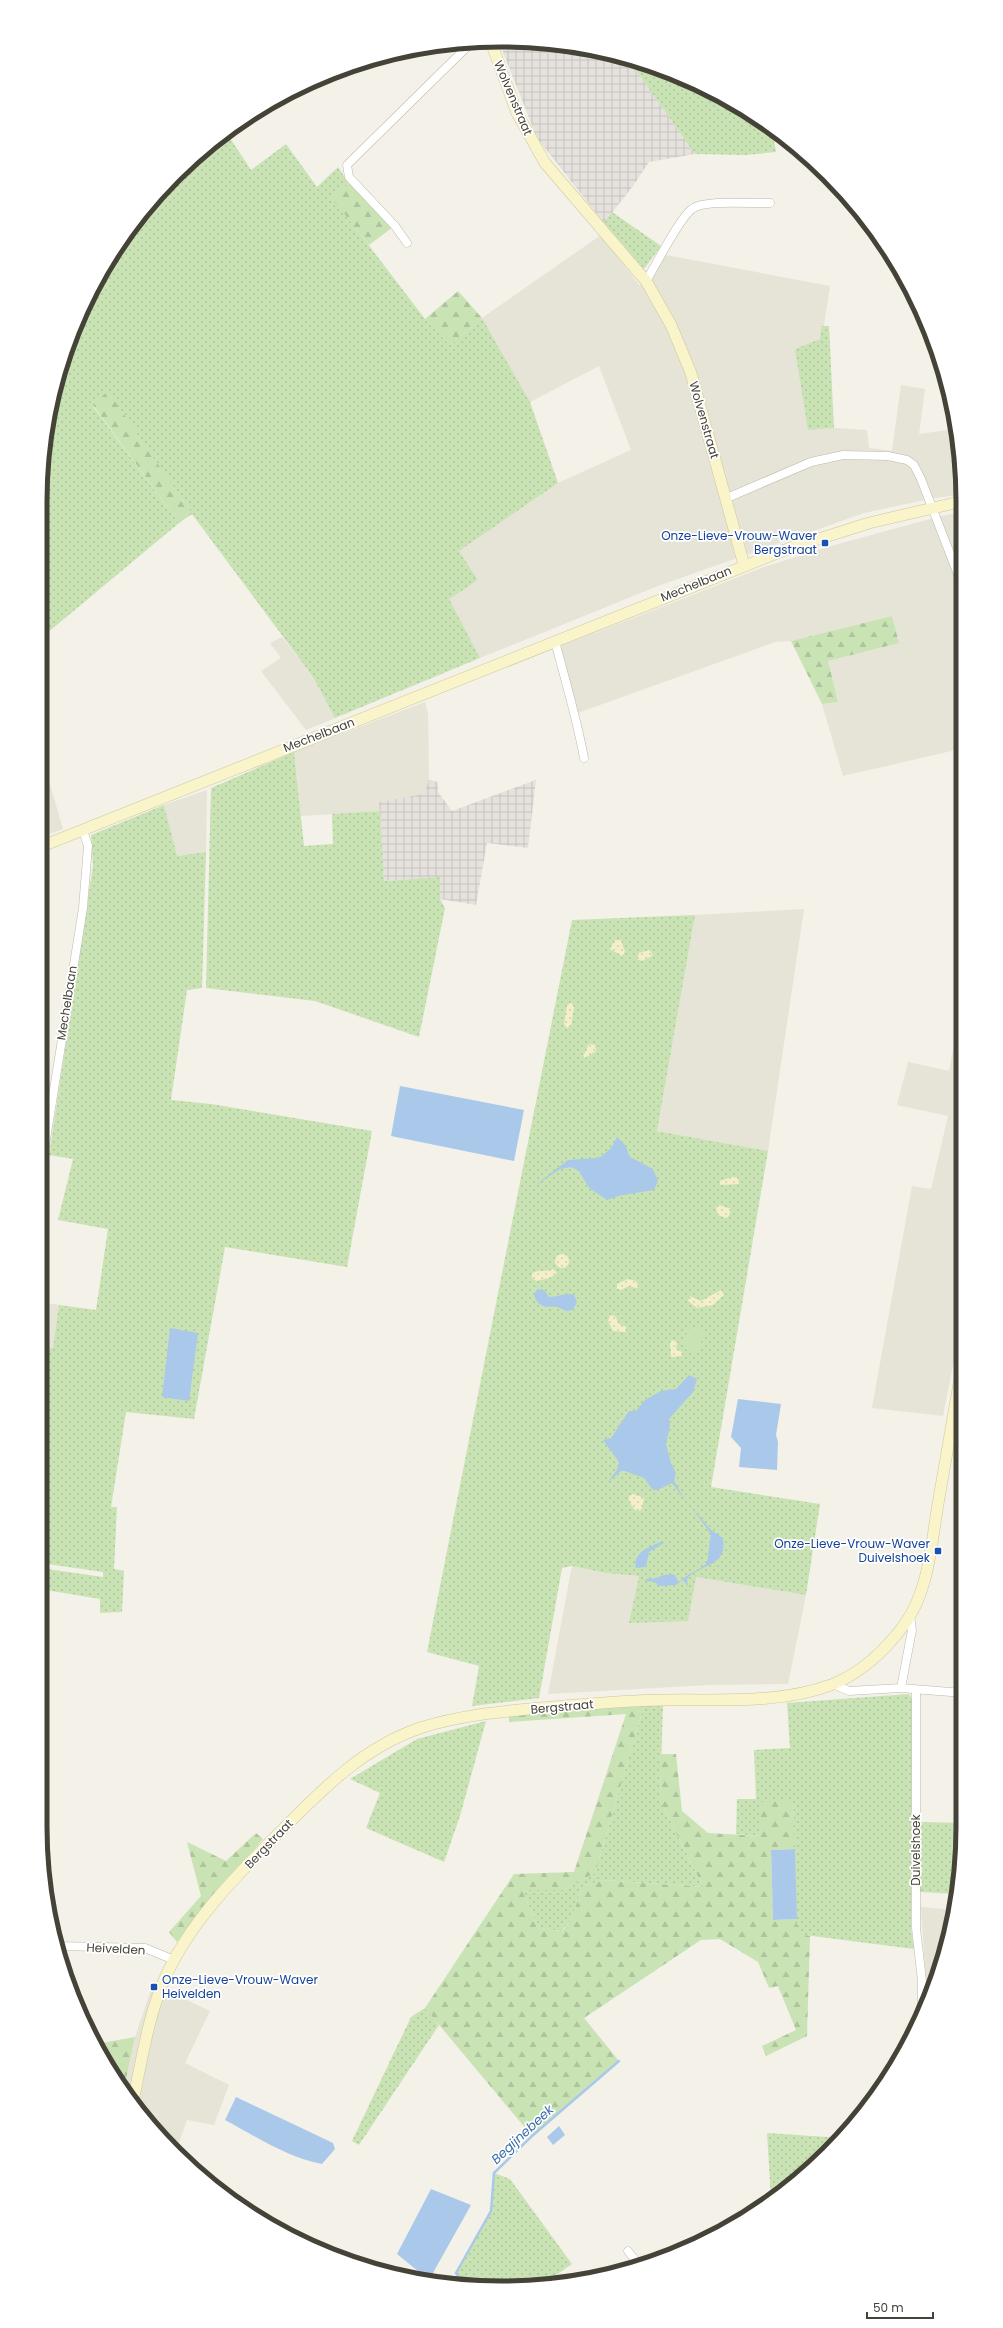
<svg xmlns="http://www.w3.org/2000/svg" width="1003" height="2328" font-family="Poppins,sans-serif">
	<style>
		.residential { fill: #e6e3d7 }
		.industrial { fill: url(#industrial-grid) }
		.grass { fill: url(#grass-dots) }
		.forest { fill: url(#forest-firs) }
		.sand { fill: url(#sand-dots) }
		.garden { fill: #c9e3b5 }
		.water { fill: #aac9ea }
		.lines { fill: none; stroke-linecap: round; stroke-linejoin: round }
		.stream { stroke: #aac9ea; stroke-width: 2.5 }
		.street-casing { stroke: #bdb9ac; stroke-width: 9 }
		.secondary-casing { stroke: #cec69c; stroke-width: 12 }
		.street { stroke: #fff; stroke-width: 8 }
		.secondary { stroke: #faf4cb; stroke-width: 11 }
		.transit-dot { fill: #1a4fb4; stroke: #fff; stroke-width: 1.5 }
		.labels { text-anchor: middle; stroke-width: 3.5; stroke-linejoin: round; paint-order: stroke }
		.street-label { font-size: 12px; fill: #454238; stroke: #fff }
		.transit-label { font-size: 12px; fill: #164399; stroke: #fff; text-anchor: end }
		.water-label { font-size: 13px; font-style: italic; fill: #3a6ea8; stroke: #fff }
		.rim { fill: none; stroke: #454238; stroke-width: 5 }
	</style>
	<defs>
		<pattern id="industrial-grid" width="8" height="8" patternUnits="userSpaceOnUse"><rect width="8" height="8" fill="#e5e2dd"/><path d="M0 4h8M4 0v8" fill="none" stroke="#c6c3be"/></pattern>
		<pattern id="grass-dots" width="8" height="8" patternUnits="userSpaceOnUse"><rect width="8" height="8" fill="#c9e3b5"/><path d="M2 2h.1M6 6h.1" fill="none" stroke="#aec49c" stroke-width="1.8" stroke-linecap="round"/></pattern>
		<pattern id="forest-firs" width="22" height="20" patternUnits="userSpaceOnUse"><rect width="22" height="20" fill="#c9e3b5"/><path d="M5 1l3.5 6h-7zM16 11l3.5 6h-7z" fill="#aec49c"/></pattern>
		<pattern id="sand-dots" width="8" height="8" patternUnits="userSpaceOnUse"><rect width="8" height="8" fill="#f3efc8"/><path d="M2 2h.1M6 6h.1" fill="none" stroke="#d2cead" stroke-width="1.8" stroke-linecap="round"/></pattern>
	</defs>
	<rect width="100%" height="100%" fill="#f3f1e8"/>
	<path class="residential" d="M601 235 640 286 666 255 830 286 808 430 834 428 867 430 869 448 892 451 901 385 925 389 919 434 956 429 959 441V495L934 498 864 513 658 586 480 658 448 598 478 580 459 551 558 483 631 450 599 366 530 402 482 318Z
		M959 513 960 749 843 776 822 704 838 702 828 661 899 643 892 616 791 641 775 642 575 714 559 647 764 567 831 546 941 516Z
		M282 637 313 677 335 718 306 730 261 671 281 658 270 643Z
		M425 702 428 714 429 780 425 794 379 802 380 811 301 816 294 752Z
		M40 750 63 829 40 837Z
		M207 790 206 852 176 856 164 805Z
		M804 909 768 1151 657 1131 695 915Z
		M961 1009 962 1320 943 1416 872 1408 912 1186 931 1189 948 1116 897 1105 908 1062 949 1071Z
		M40 1302 59 1305 53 1348 40 1347Z
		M572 1566 604 1573 639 1576 630 1623 696 1577 806 1595 788 1684 709 1685 548 1694Z
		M921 1907 955 1910 938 1975 927 1999Z
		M153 1984 210 2011 185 2063 229 2085 214 2125 187 2120 176 2151 154 2131 124 2089 135 2037Z"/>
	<path class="industrial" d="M499 42 562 44 628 59 695 154 649 162 633 186 604 223 537 138Z
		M429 780 438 782V792L452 811 536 780 528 848 487 843 476 905 440 899V877L384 881 379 802 424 794Z"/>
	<path class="grass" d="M628 59 650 65 758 118 772 129 776 152 745 155 695 154Z
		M226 132 251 170 286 144 317 187 338 167 349 184 332 197 425 319 450 345 482 318 530 402 558 483 459 551 478 580 449 599 480 658 335 718 313 677 192 514 108 392 93 406 179 523 40 639V501L49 412 65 353 102 271 155 197Z
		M612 212 661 246 644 269 604 223Z
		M822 326H829L834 428 808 430 795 349 820 339Z
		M294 752 304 846 333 844 332 814 380 811 384 881 440 877V899L445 908 419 1037 315 1001 206 988 211 788Z
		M164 805 177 856 206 852 202 988 187 990 171 1100 211 1104 372 1131 347 1267 225 1247 194 1419 126 1412 111 1507H117L114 1569 124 1571 122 1612 100 1613V1599L40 1589V1568L103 1577V1572L40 1563V1347L53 1348 59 1305 96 1310 108 1229 58 1220 73 1159 49 1155 93 866 91 835Z
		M695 915 657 1131 768 1151 711 1487 820 1504 806 1595 696 1577 688 1621 629 1623 639 1576 605 1573 572 1566 562 1568 539 1698 472 1706 479 1666 427 1652 572 920Z
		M909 1694 912 1699 911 1928 914 1949 797 1934 793 1800 761 1836 736 1834 737 1799H756L754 1750 790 1748 787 1703Z
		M645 1702 663 1703 660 1800 703 1887 603 1880 582 1887 571 1921 561 1931 539 1929 522 1890H563L595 1873Z
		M486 1721 460 1816 444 1862 366 1828 380 1793 350 1779 417 1739Z
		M919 1822 963 1823 956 1894 920 1892Z
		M425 2008 439 2025 359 2145 352 2141 411 2017Z
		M767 2133 842 2138 806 2174 771 2198Z
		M494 2173 510 2179 572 2264 542 2285 501 2288 463 2284 456 2273 491 2211Z"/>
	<path class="forest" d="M356 179 397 224 369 245 331 197Z
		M458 291 482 318 450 345 425 319Z
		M108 391 192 514 179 523 93 405Z
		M892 616 899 643 828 661 838 702 822 704 791 641Z
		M645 1702 595 1873 563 1890H522L539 1929 562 1931 571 1921 582 1887 603 1880 703 1887 660 1800 661 1754H676L682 1811 708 1833 761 1836V1802L793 1800 795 1849 771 1850 773 1920 797 1919V1933L810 1936 807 2036 766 2056 762 2046 796 2030 778 1986 769 1988 758 1962 720 1939 701 1940 584 2018 619 2061 532 2136 425 2008 514 1874 574 1872 626 1714 509 1722V1712Z
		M256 1833 263 1839 177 1942 169 1932 201 1896 187 1842 226 1861Z
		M135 2037 124 2089 102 2057 96 2044Z"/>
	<path class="sand" d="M615 940H621L625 952 622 956 610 949Z
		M649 950 652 953V956L642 961 637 959 639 953Z
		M571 1002 574 1007 571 1026 567 1028 564 1024 567 1006Z
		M589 1044 595 1045 596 1051 585 1058 583 1056Z
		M732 1177 738 1178 739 1184 720 1185V1181Z
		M719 1205 731 1209 729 1216 726 1218 718 1215 716 1208Z
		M555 1261a7 7 0 1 1 14 0a7 7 0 1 1-14 0Z
		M553 1269 557 1273 550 1278 536 1281 532 1278V1274C538 1268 546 1273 553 1269Z
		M628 1279 636 1281 639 1287 636 1288 629 1286 621 1290 617 1289V1284Z
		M721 1290 724 1295 713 1305 697 1308 688 1301 690 1296 701 1301Z
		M610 1315 615 1316 619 1324 626 1327V1332L613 1331 608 1321Z
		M672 1340 677 1342 676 1349 682 1352V1356L671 1357 670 1342Z
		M633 1494 644 1498 642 1509 639 1511 634 1509 629 1501V1496Z"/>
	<path class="garden" d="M700 1326 705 1330V1335L697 1351 689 1352C678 1343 687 1325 700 1326Z"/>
	<path class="water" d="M400 1086 524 1110 514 1161 391 1136Z
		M617 1137 625 1145 630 1157 653 1169 658 1181 654 1190 622 1195 607 1200 589 1188 579 1171 571 1167 560 1169 532 1188 568 1160 597 1158 602 1156 611 1148Z
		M542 1289 545 1291 549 1297C559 1297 565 1292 574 1295L577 1302 573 1310 566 1311 555 1306C546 1309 536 1305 534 1294L537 1290Z
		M170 1328 198 1333 189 1401 162 1397Z
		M689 1375 697 1379 693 1392 669 1419 670 1426 666 1444 671 1463 676 1473 674 1481 685 1500 672 1483 658 1490H653L644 1478 625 1471H621L607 1483 617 1470 619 1462 603 1440 611 1438 629 1411H636L645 1400 661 1391 676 1389Z
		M738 1399 781 1404 776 1435 778 1442 777 1470 739 1467 741 1448 731 1437Z
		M689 1504 711 1530 723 1538C728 1568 700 1563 687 1579L688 1586 683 1580 676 1585 659 1586 655 1582 646 1581V1579C659 1580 663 1572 675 1575L678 1581H681C689 1572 699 1571 707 1563L711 1534Z
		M661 1542H665L649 1552 646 1567 636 1568C632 1552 650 1547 661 1542Z
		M795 1849 797 1919 773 1920 771 1850Z
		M236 2097 333 2143 335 2149 322 2164C288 2158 255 2136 225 2120Z
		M559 2126 565 2135 553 2145 547 2137Z
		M431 2189 471 2205 429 2280 397 2254Z"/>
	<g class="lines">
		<path class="stream" d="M463 2284 456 2273 491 2211 494 2173 532 2136 619 2061"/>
		<g class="street-casing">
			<path id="street" d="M407 243 395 226 349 177 347 165 473 41
				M646 281C655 267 680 217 692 209 705 199 753 204 770 203
				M727 498 811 462 843 455 888 456 907 460 914 465 921 479 959 577
				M555 641C565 680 577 719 584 758
				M40 1177 83 908 88 846 83 830
				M833 1684 849 1691 901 1688 963 1693
				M901 1688 912 1630 910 1616
				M916 1690V1928L922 1981V2010
				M57 1946 145 1948 174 1960
				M628 2251 640 2266"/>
		</g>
		<g class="secondary-casing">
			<path id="secondary" d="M491 42 517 113 545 163 646 281 671 325 691 373 744 565
				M40 847 790 548 869 523 959 502
				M133 2101C142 2060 148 2016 165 1978 189 1924 233 1879 274 1838 318 1794 359 1749 420 1728 463 1714 508 1711 552 1707 590 1704 629 1700 667 1700 721 1699 779 1704 831 1685 861 1673 885 1651 904 1625 929 1591 931 1545 938 1504 946 1458 954 1412 962 1366"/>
		</g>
		<use href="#street" class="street"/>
		<use href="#secondary" class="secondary"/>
	</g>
	<g class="transit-dot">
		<rect x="821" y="539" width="8" height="8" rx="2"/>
		<rect x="934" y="1547" width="8" height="8" rx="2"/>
		<rect x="150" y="1983" width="8" height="8" rx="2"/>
	</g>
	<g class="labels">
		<g class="street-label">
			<text transform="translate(513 98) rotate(67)" y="4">Wolvenstraat</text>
			<text transform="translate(704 420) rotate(74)" y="4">Wolvenstraat</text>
			<text transform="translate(696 584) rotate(-22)" y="4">Mechelbaan</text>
			<text transform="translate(319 735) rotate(-21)" y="4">Mechelbaan</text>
			<text transform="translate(67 1003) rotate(-81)" y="4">Mechelbaan</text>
			<text transform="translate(562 1707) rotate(-5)" y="4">Bergstraat</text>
			<text transform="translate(269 1844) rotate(-46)" y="4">Bergstraat</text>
			<text transform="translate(916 1850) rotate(-90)" y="4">Duivelshoek</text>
			<text transform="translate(116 1949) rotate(3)" y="4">Heivelden</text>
		</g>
		<g class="transit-label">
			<text x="817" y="540">Onze-Lieve-Vrouw-Waver<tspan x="817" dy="14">Bergstraat</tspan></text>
			<text x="930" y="1548">Onze-Lieve-Vrouw-Waver<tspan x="930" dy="14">Duivelshoek</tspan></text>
			<text x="162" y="1984" text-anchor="start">Onze-Lieve-Vrouw-Waver<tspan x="162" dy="14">Heivelden</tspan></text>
		</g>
		<g class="water-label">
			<text transform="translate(522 2134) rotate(-43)" y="5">Begijnebeek</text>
		</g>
	</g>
	<path d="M0 0H1003V2328H0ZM501 47H502A454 454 0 0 1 956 501V1827A454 454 0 0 1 502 2281H501A454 454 0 0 1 47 1827V501A454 454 0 0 1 501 47Z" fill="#fff" fill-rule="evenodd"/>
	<path class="rim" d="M501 47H502A454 454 0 0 1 956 501V1827A454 454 0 0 1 502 2281H501A454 454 0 0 1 47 1827V501A454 454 0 0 1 501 47Z"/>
	<path d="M867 2312v6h66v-6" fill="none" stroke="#454238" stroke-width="2"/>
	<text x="873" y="2312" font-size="12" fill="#454238" stroke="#ffffff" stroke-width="3" paint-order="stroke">50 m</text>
</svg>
